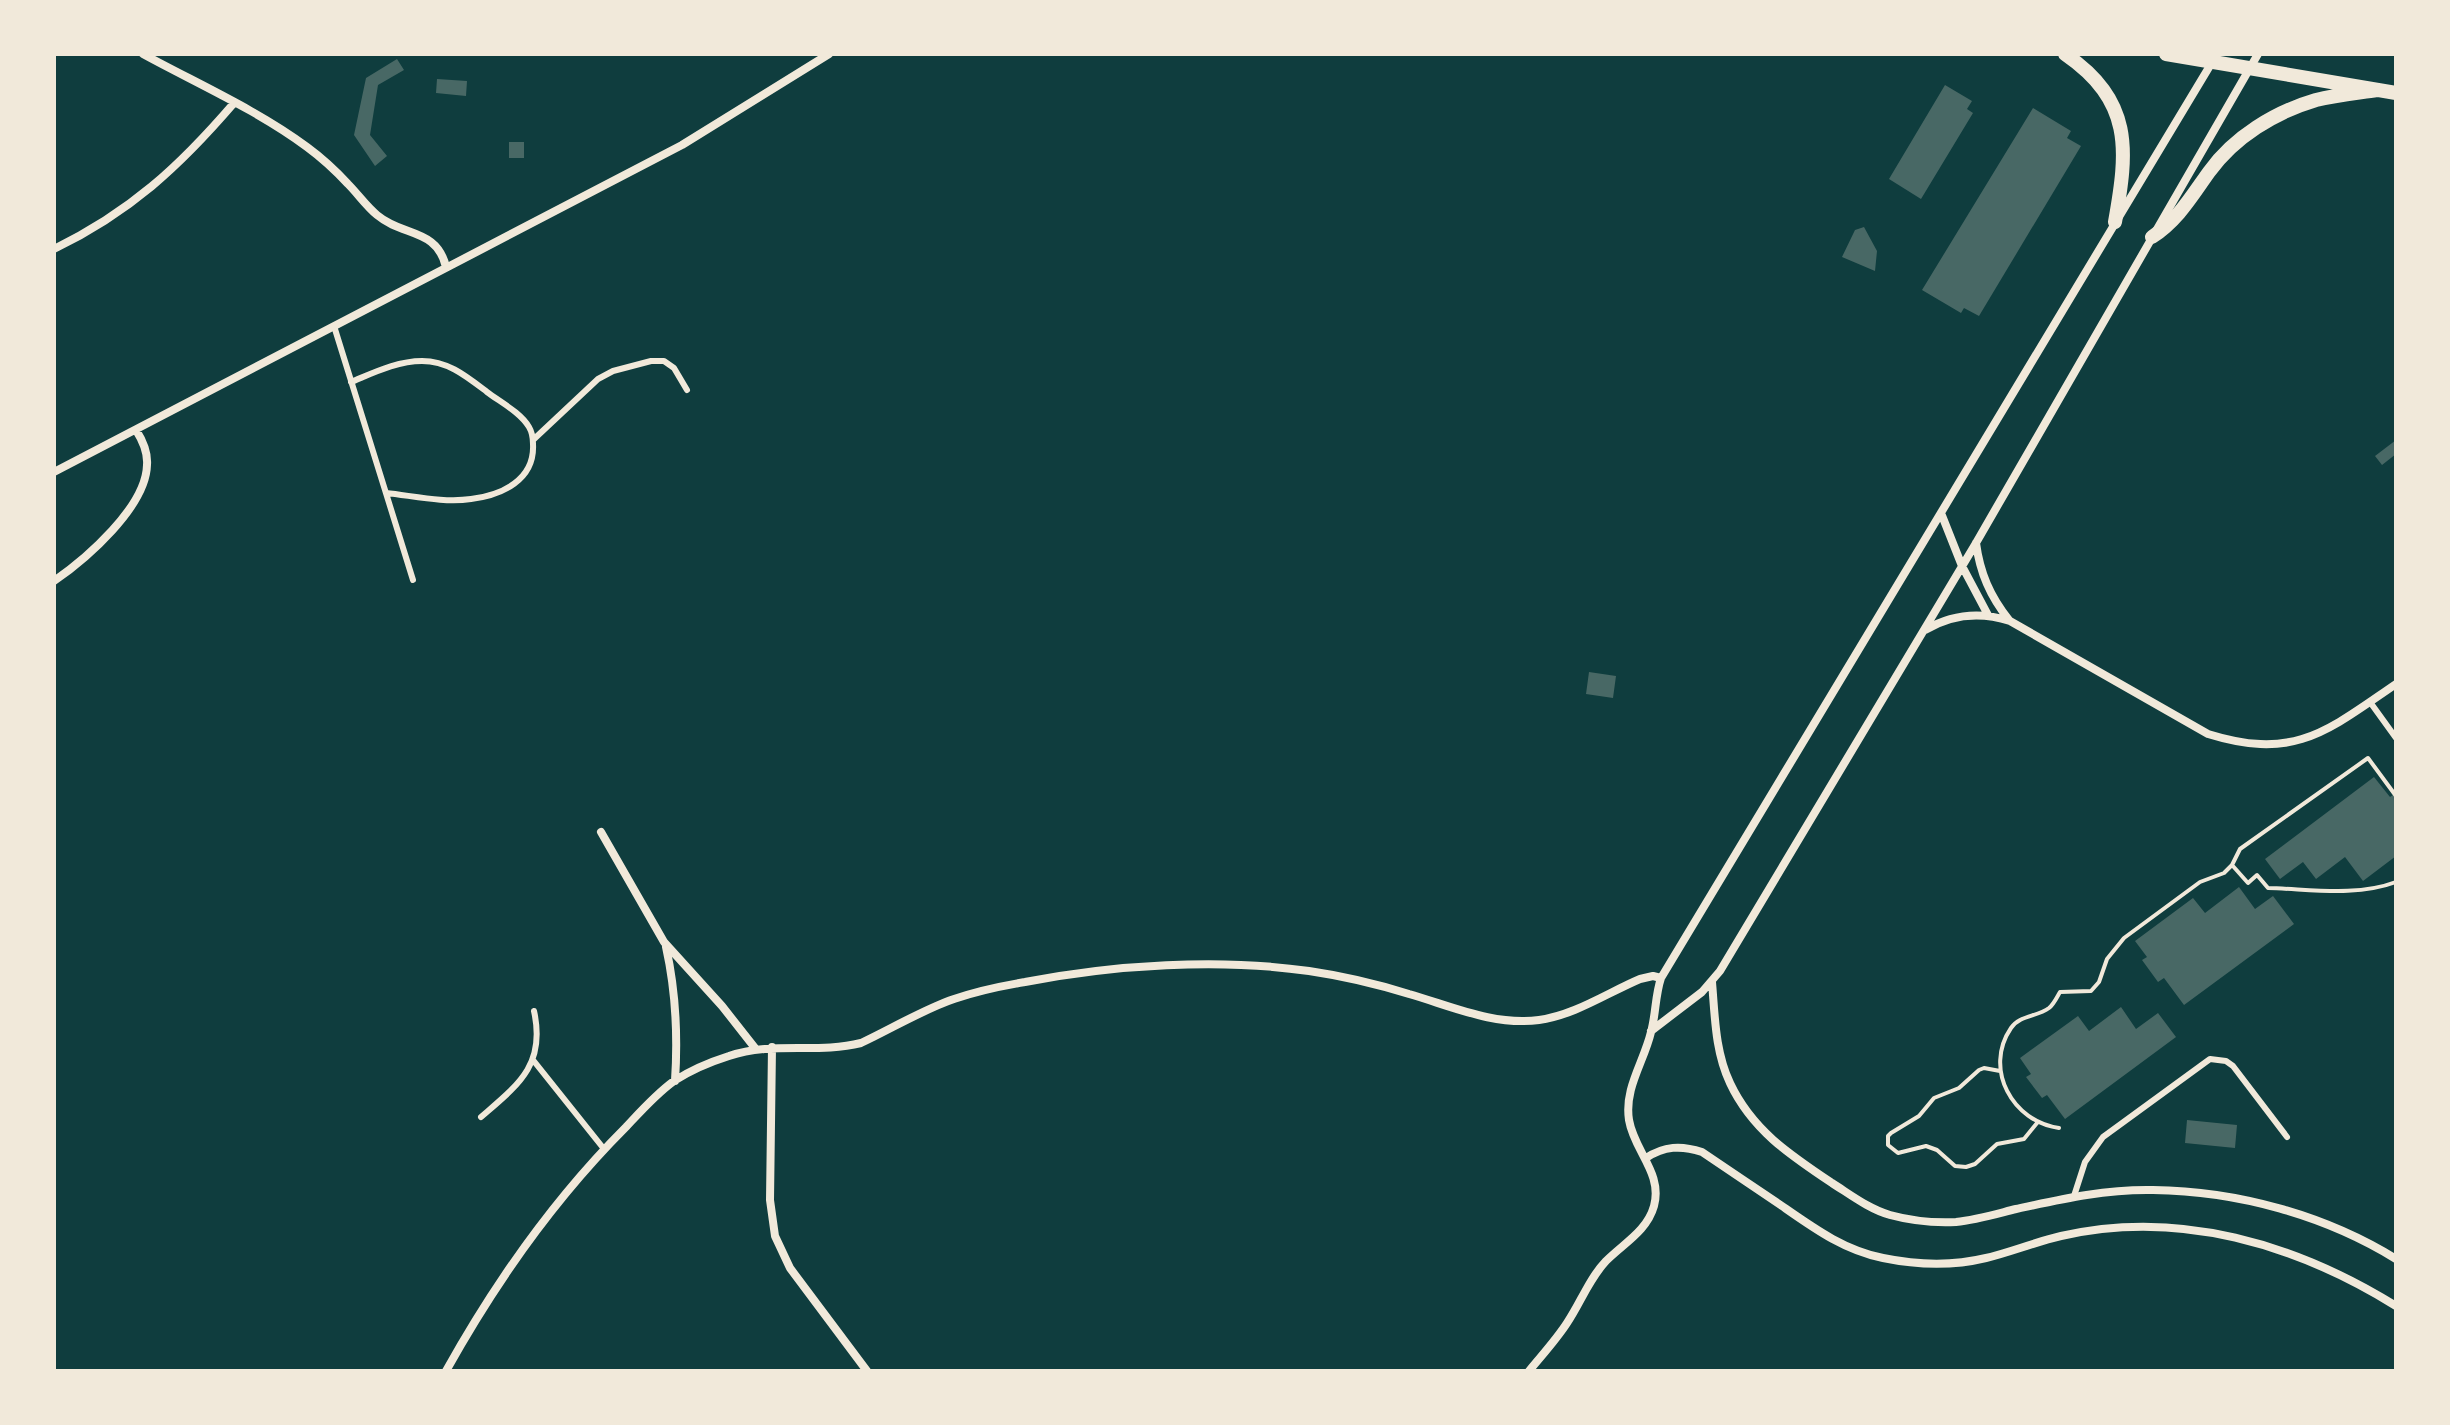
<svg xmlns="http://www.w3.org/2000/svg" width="2450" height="1425" font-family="Lato,sans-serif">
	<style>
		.building { fill: #486865 }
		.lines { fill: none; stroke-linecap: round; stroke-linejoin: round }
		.path { stroke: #f1e9da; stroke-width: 4 }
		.service { stroke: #f1e9da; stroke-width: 6 }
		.minor { stroke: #f1e9da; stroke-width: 8 }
		.tertiary { stroke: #f1e9da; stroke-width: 14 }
	</style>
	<rect width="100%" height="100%" fill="#0f3d3e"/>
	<path class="building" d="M397 59 404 70 378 85 370 135 387 156 375 166 354 135 366 78Z
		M437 79 467 81 466 96 436 93Z
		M1945 85 1972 101 1967 109 1973 113 1921 199 1889 179Z
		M2033 108 2071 131 2067 138 2081 146 1979 316 1964 308 1961 313 1922 290Z
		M509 142H524V158H509Z
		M1864 227 1877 251 1875 271 1842 257 1855 230Z
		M2396 440V454L2382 465 2375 456Z
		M1589 672 1616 676 1613 698 1586 694Z
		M2374 777 2390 797 2393 795 2396 799V856L2363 881 2345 857 2316 879 2303 862 2280 879 2265 859Z
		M2239 887 2255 909 2273 896 2294 924 2184 1005 2164 978 2158 982 2142 960 2147 957 2135 941 2193 898 2205 913Z
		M2121 1007 2136 1029 2158 1013 2176 1037 2065 1119 2047 1095 2042 1098 2026 1077 2031 1074 2020 1058 2078 1016 2089 1031Z
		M2187 1120 2237 1125 2235 1148 2185 1143Z"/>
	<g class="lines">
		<path class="path" d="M2232 865 2248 883 2257 875 2268 888C2310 889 2356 897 2396 882
			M2000 1071 1984 1068 1979 1070 1959 1088 1934 1098 1919 1116 1891 1133 1888 1136V1145L1898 1153 1926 1146 1937 1150 1955 1166 1966 1167 1975 1164 1997 1144 2024 1139 2037 1123
			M2059 1128C2013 1122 1983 1069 2011 1028 2020 1015 2037 1017 2049 1008 2054 1004 2057 997 2060 992L2091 991 2099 982 2107 959 2124 938 2200 882 2224 873 2232 865 2240 849 2368 758 2396 796"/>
		<path class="service" d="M334 326 413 580
			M351 382C373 373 397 361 422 361 448 361 466 376 487 392 500 402 520 412 529 427 532 432 533 438 533 444 535 480 502 495 471 499 444 503 414 496 386 493
			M533 440 598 379 613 371 651 361H664L674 368 687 390
			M2370 702 2396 738
			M533 1060 604 1149
			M481 1117C518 1085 546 1065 534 1011
			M2074 1196 2085 1162 2103 1137 2210 1059 2226 1061 2233 1066 2287 1137"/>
		<path class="minor" d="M143 54C196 83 259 111 307 147 322 158 336 171 348 184 358 194 366 206 377 215 403 237 437 228 446 267
			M54 249C130 212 179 167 234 103
			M54 472 682 145 829 54
			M1941 513 1962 566 1988 615
			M1976 543C1980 573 1990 596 2009 620
			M54 581C86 559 146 507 147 465 148 452 143 441 136 430
			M1925 630C1952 614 1979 611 2010 621L2208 734C2295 761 2327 731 2396 684
			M601 832 664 942 722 1006 755 1048
			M666 947C676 992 678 1035 675 1081
			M1712 982C1715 1017 1715 1051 1730 1083 1752 1130 1790 1155 1832 1183 1851 1195 1869 1209 1890 1215 1912 1221 1934 1223 1956 1222 1976 1220 1996 1214 2016 1209 2062 1199 2106 1189 2153 1190 2237 1191 2325 1215 2396 1259
			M1651 1031 1702 992 1720 971 1976 543 2258 54
			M772 1047 770 1200 775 1236 790 1268 867 1371
			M1646 1158C1664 1146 1681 1145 1702 1152 1729 1170 1755 1188 1782 1206 1815 1229 1844 1250 1883 1258 1917 1265 1953 1266 1986 1258 2011 1252 2035 1242 2061 1236 2179 1209 2296 1244 2396 1306
			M446 1371C495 1283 554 1199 626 1127 641 1111 656 1094 674 1081 691 1070 710 1062 729 1056 773 1041 817 1054 861 1043 891 1029 924 1009 954 999 977 991 1001 986 1025 982 1113 965 1219 958 1309 971 1343 976 1377 984 1409 994 1451 1006 1494 1026 1539 1020 1575 1015 1607 993 1640 979L1653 976 1661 978
			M1529 1371C1542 1355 1556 1340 1567 1323 1581 1302 1589 1279 1606 1261 1624 1243 1647 1231 1654 1206 1663 1173 1634 1151 1629 1120 1624 1088 1644 1062 1651 1032 1656 1014 1655 996 1661 978L2217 54"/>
		<path class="tertiary" d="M2065 54C2133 101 2128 149 2115 222
			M2166 54 2396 93
			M2152 237C2178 220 2191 197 2209 172 2234 137 2275 112 2316 100 2336 95 2357 93 2377 90"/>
	</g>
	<rect width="2450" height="1425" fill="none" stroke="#f1e9da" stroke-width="112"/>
</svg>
